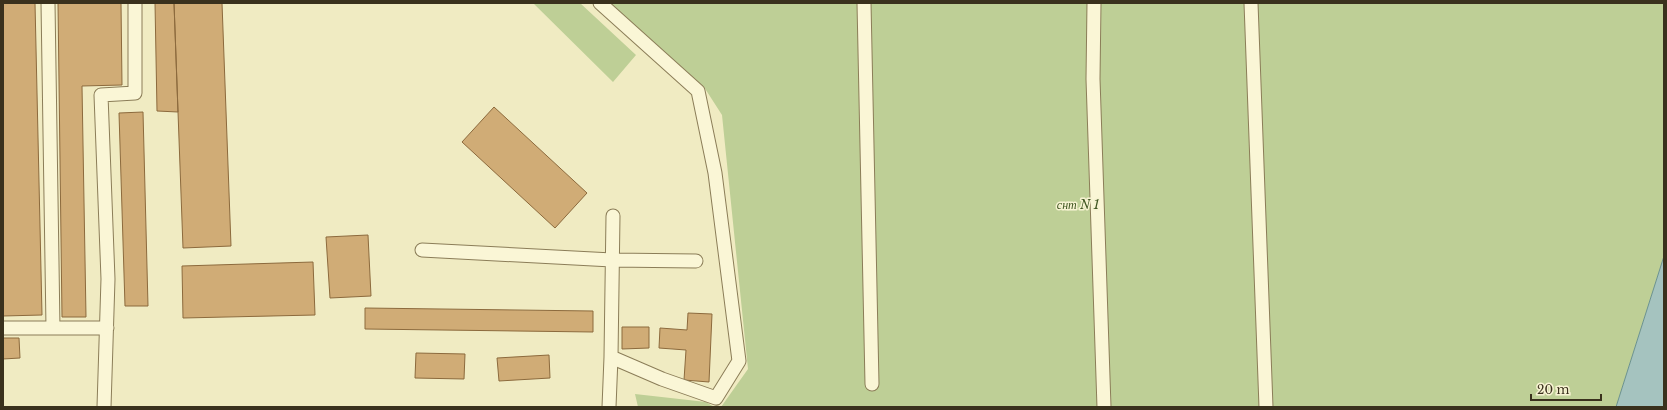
<svg xmlns="http://www.w3.org/2000/svg" width="1667" height="410" font-family="'Libre Baskerville',serif">
	<style>
		.green { fill: #becf96 }
		.water { fill: #a5c3bf; stroke: #6b928f }
		.building { fill: #d0ac76; stroke: #8c6a3d }
		.lines { fill: none; stroke-linecap: round; stroke-linejoin: round }
		.service-casing { stroke: #8b7d58; stroke-width: 15 }
		.service { stroke: #faf6d6; stroke-width: 13 }
		.labels { text-anchor: middle; stroke-width: 3; stroke-linejoin: round; paint-order: stroke }
		.park-label { font-size: 12px; font-style: italic; fill: #415823; stroke: #f7f3d2 }
	</style>
	<rect width="100%" height="100%" fill="#f0ebc2"/>
	<path class="green" d="M533 3H580L636 55 613 82Z
		M610 3H1664V256L1616 407H721L748 369 722 115 704 87Z
		M635 394 706 402 714 407H638Z"/>
	<path class="water" d="M1664 256V407H1616Z"/>
	<path class="building" d="M3 3H35L42 315 3 316Z
		M58 3H121L122 85 82 86 86 317H62Z
		M155 3H174L178 112 157 111Z
		M174 3H222L231 246 183 248Z
		M494 107 587 193 555 228 462 142Z
		M143 112 148 306H125L119 113Z
		M368 235 371 296 330 298 326 237Z
		M313 262 315 315 183 318 182 266Z
		M365 308 593 311V332L365 329Z
		M688 313 712 314 709 382 684 380 686 350 659 348 660 328 687 330Z
		M622 327H649V348L622 349Z
		M3 338H19L20 358 3 359Z
		M416 353 465 354 464 379 415 378Z
		M549 355 550 378 499 381 497 358Z"/>
	<g class="lines">
		<g class="service-casing">
			<path id="service" d="M600 3 698 91 715 173 739 361 716 398 662 379 611 357 609 407
				M864 3 872 384
				M1094 3 1093 79 1104 407
				M1251 3 1266 407
				M422 250 612 260 696 261
				M3 328H53L48 3
				M53 328H107
				M611 357 613 216
				M104 407 108 279 101 95 135 93V3"/>
		</g>
		<use href="#service" class="service"/>
	</g>
	<g class="labels">
		<g class="park-label">
			<text x="1078" y="209">снт N 1</text>
		</g>
	</g>
	<rect width="1667" height="410" fill="none" stroke="#3a311d" stroke-width="8"/>
	<path d="M1531 394v6h70v-6" fill="none" stroke="#3a311d" stroke-width="2"/>
	<text x="1537" y="394" font-size="12" fill="#3a311d" stroke="#f7f3d2" stroke-width="3" paint-order="stroke">20 m</text>
</svg>
